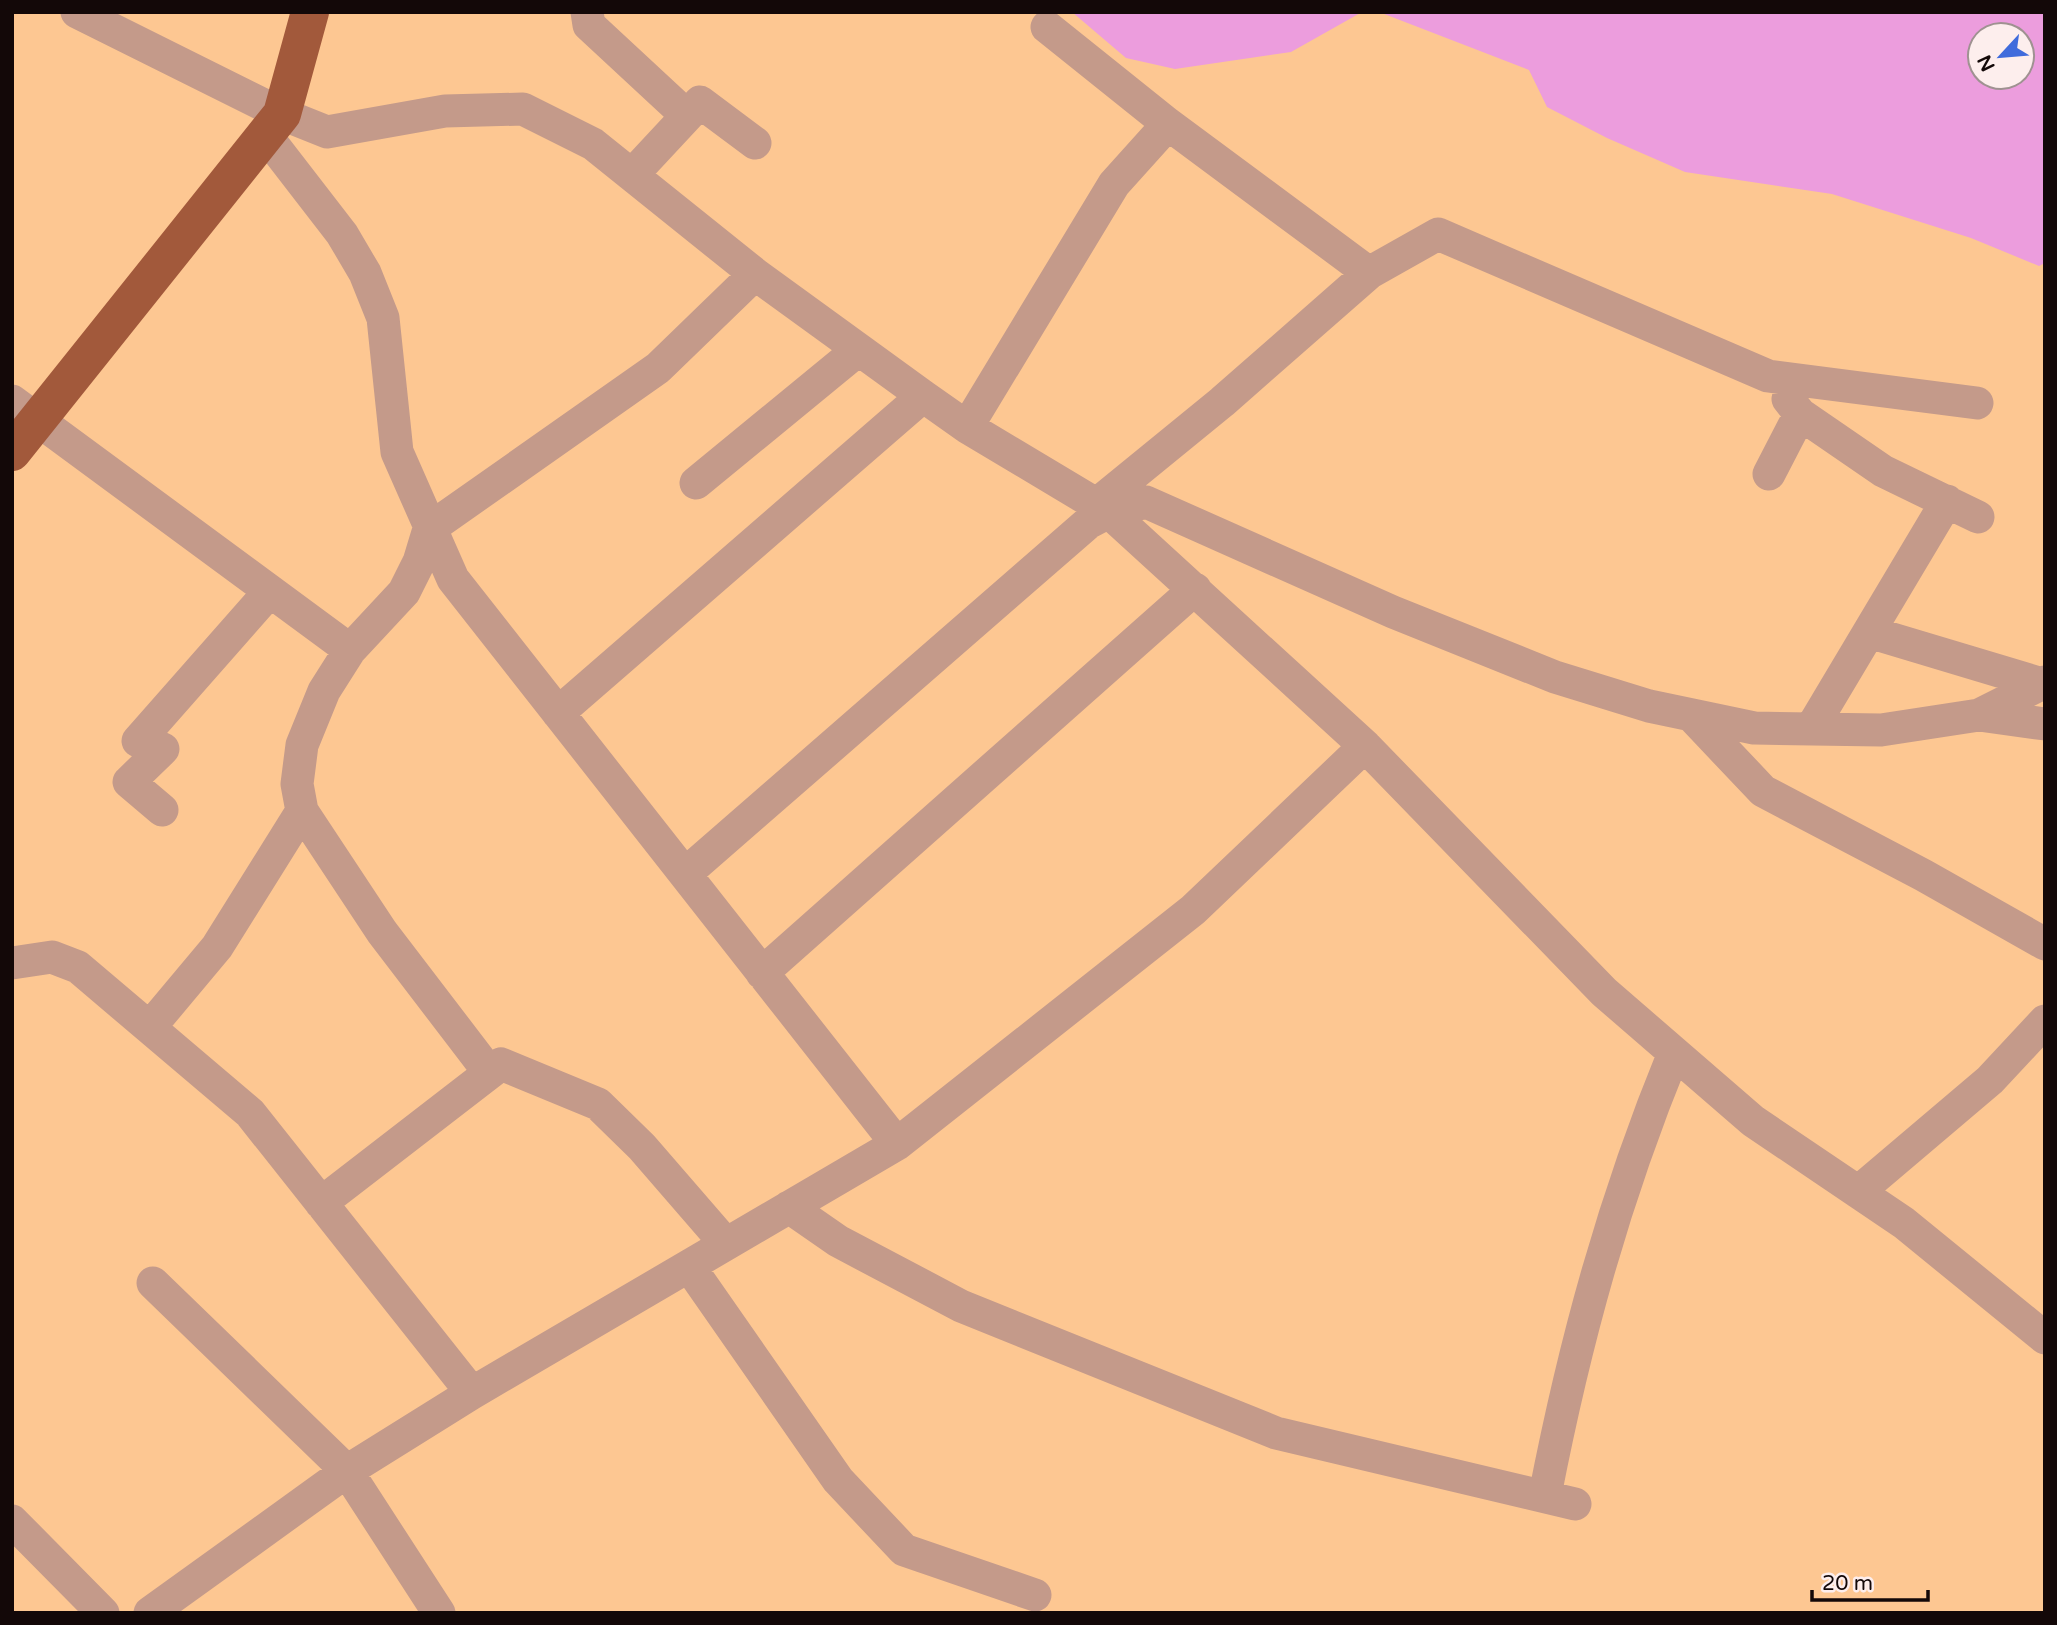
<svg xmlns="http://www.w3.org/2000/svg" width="2057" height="1625" font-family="'Varela Round',sans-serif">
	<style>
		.green { fill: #fdc792; fill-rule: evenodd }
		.water { fill: #ec9ddd; fill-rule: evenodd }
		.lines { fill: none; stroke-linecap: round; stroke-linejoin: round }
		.street { stroke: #c49a8a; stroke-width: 33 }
		.primary { stroke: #a2593b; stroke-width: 38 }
	</style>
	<rect width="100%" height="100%" fill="#fbdddc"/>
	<path class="green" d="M12 12H2045V1613H12ZM1980 35H2022V77H1980Z"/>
	<path class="water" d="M1072 12H1362L1291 52 1175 69 1126 58Z
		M1379 12H2045V263L2039 266 1971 238 1832 194 1685 172 1607 138 1547 107 1529 70ZM1980 35H2022V77H1980Z"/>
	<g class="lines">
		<path class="street" d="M77 12 282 114 327 132 445 111 523 109 593 144 755 274 923 396 967 427 1109 512 1365 746 1604 992 1753 1121 1904 1223 2045 1338
			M587 12 589 25 686 115
			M1047 27 1168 124 1369 273 1438 234 1768 376 1977 403
			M264 133 342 234 365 273 383 318 397 452 453 579 897 1144
			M632 175 700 102 755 143
			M12 401 350 650
			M1800 414 1883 471 1978 517
			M967 427 1114 184 1168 124
			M1769 474 1800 414 1788 399
			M696 483 858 350
			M1097 504 1222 402 1369 273
			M1869 632 2042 684
			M558 713 923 396
			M1691 715 1763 791 1923 875 2045 944
			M1979 715 2045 724
			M1811 729 1947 501
			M162 810 129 782 163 749 138 741 270 591
			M685 874 1088 523 1109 512 1146 502 1393 612 1555 677 1649 706 1754 728 1881 730 1979 715 2045 682
			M12 963 52 957 78 967 250 1113 472 1393
			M762 973 1195 589
			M150 1027 217 947 302 811
			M489 1072 382 932 302 811 297 784 302 745 324 691 350 650 404 592 419 562 429 529 658 368 755 274
			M1858 1192 1990 1080 2045 1021
			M321 1203 501 1064 598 1104 642 1147 726 1244
			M789 1207 838 1241 961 1306 1276 1433 1575 1504
			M689 1266 838 1480 904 1550 1035 1595
			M153 1283 347 1471 439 1613
			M1545 1495C1575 1341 1614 1199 1674 1053
			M12 1521 103 1613
			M150 1613 347 1471 472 1393 897 1144 1193 910 1365 746"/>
		<path class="primary" d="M12 452 282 114 310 12"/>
	</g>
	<rect width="2057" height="1625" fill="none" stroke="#130808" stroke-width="28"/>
	<g transform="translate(2001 56) rotate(244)"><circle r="33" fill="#fdeeed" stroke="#9f9291" stroke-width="2"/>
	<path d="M0-5L12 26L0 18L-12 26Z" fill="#406bdc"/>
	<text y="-10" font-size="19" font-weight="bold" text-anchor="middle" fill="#130808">N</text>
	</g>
	<path d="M1812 1590v10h116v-10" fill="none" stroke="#130808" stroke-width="3.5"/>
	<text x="1822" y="1590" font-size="21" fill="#130808" stroke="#fdeeed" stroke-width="5" paint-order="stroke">20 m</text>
</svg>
